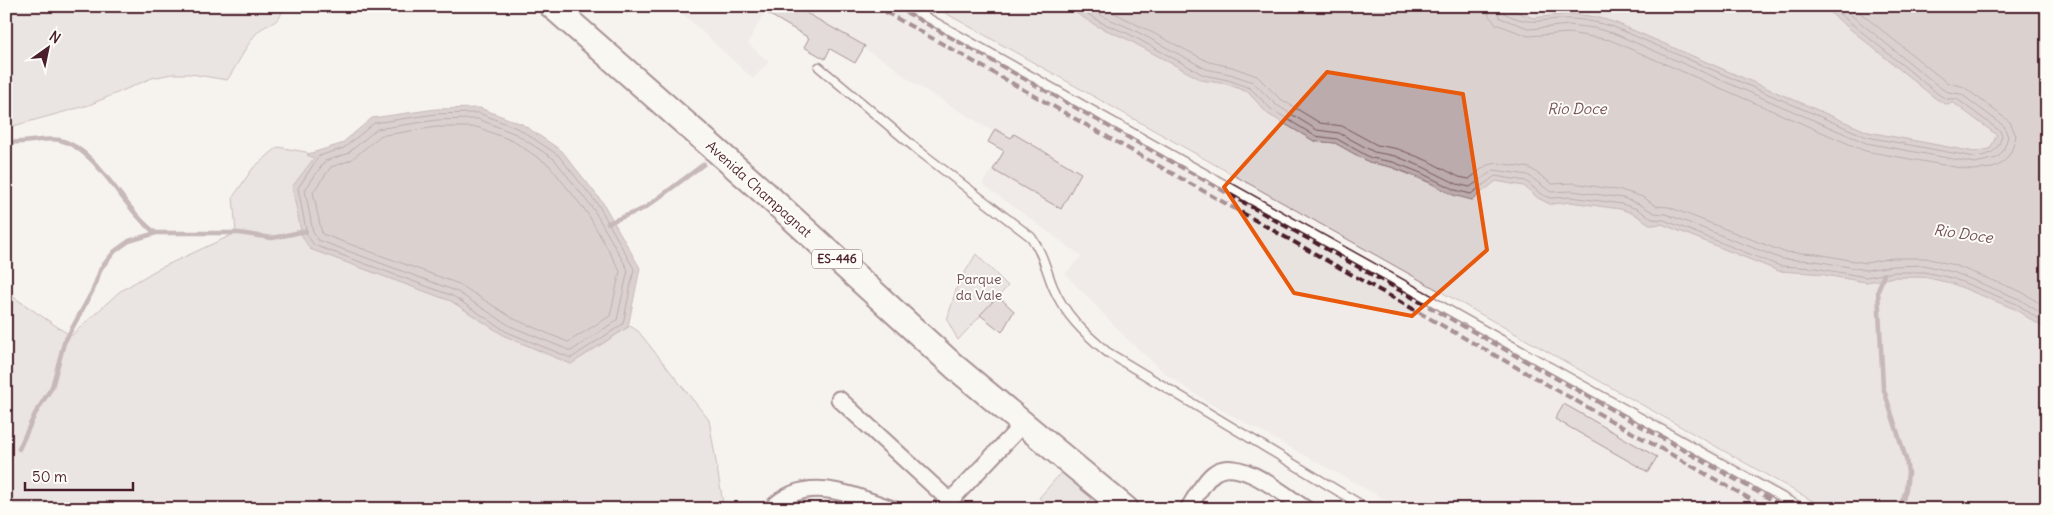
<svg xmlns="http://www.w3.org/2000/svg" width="2053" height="515" font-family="Delius,sans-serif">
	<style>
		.built { fill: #e9e3e0 }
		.green { fill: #dcd4d2; stroke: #937a7e }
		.water { fill: #bbabac; stroke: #8e7378 }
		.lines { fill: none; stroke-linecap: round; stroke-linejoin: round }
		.shore { stroke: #77575f; stroke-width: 1 }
		.stream { stroke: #8e7378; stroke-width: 4.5 }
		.building { fill: #cbbfbe; stroke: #4a1f2b }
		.lane-casing { stroke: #4a1f2b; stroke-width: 11 }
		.street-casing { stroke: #4a1f2b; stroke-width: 19 }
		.primary-casing { stroke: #4a1f2b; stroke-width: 28 }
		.lane { stroke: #fdfcf7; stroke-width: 8 }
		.street { stroke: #fdfcf7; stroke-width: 15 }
		.primary { stroke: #fdfcf7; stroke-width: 24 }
		.rail { stroke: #4a1f2b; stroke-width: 4; stroke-dasharray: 8 4; stroke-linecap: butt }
		.marked { fill: none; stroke: #e8590c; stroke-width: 4; stroke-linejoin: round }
		.labels { text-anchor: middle; stroke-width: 4; stroke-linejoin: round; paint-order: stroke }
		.shield { fill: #fdfcf7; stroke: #806168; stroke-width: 1 }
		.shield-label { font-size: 12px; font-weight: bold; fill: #4a1f2b }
		.street-label { font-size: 14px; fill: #4a1f2b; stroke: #fdfcf7 }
		.park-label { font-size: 14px; fill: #6e4c55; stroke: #fdfcf7 }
		.water-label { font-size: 15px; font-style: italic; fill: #725058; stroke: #fdfcf7 }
	</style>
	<rect width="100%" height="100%" fill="#f6f3ef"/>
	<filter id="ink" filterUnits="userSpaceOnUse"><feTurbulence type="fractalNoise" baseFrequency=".02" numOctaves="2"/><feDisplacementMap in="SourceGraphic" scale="10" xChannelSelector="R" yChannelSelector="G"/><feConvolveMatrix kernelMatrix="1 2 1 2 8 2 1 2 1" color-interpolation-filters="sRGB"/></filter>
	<g filter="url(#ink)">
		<path class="built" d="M674 6H768L748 43 769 62 753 79Z
			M794 6H916L1642 415 1645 411 1818 509H1402L1209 403 1168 376 1129 341 1065 274 1081 256 982 184 1004 151 994 132 910 81 891 65Z"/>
		<path class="green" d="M6 6H284C279 28 266 21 255 35 246 46 237 66 227 80L191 74H172L152 78 89 105 6 128Z
			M933 6H1065L1097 26 1127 39 1202 80 1227 84 1248 92 1268 114 1314 141 1335 143 1369 162 1391 167 1472 200 1496 181 1524 186 1538 198 1550 204 1571 202 1621 209 1634 214 1651 225 1662 224 1779 271 1814 273 1866 282 1894 277H1924L1951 283 2015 309 2047 330V509H1827Z
			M1502 6H1822L1935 98 1954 103 1997 135 1990 149 1974 152 1868 132 1616 23 1596 17 1570 14 1533 18Z
			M278 147 306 152 314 158 310 249 451 301 505 336 571 364 630 326 638 331 709 420 724 509H6V292L71 336 119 292 156 270 236 233 233 197 253 168Z
			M976 254 1008 286 958 340 947 320 957 286Z
			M1065 468 1095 495 1083 509H1053L1039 498Z"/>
		<path class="water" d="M1065 6H1502L1533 18 1570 14 1596 17 1616 23 1868 132 1974 152 1990 149 1997 135 1954 103 1945 104 1935 98 1822 6H2047V330L2015 309 1951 283 1924 277H1894L1866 282 1814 273 1779 271 1662 224 1651 225 1635 214 1621 209 1571 202 1550 204 1538 198 1524 186 1496 181 1472 200 1453 195 1419 177 1391 167 1369 162 1335 143 1314 141 1268 114 1248 92 1227 84 1202 80 1127 39 1097 26Z
			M480 108 522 124 562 151 603 203 640 268 628 327 571 364 505 336 451 301 310 249 302 236 292 187 314 158 307 155 308 154 341 144 372 118 436 109Z"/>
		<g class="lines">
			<path class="shore" d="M1076 6 1100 22 1129 34 1204 75 1228 80 1250 88 1271 109 1315 136 1337 139 1371 158 1393 162 1421 173 1455 190 1471 194 1495 176 1526 181 1541 194 1550 198 1571 197 1622 204 1637 209 1652 219 1664 220 1780 266 1815 268 1866 277 1894 272H1924L1952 278 2017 304 2047 325
				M1088 6 1102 16 1132 29 1206 69 1230 74 1253 82 1275 104 1317 130 1339 133 1374 152 1395 156 1423 167 1457 184 1470 187 1494 170 1528 175 1551 192 1572 191 1623 198 1639 204 1654 213 1666 214 1782 259 1816 261 1866 270 1893 266 1924 265 1953 272 2019 299 2047 317
				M1101 6 1209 62 1232 67 1257 76 1279 98 1320 123 1342 126 1377 145 1398 149 1426 160 1459 177 1469 179 1487 165 1498 163 1530 168 1552 184 1573 183 1624 191 1643 197 1656 206 1669 207 1784 252 1817 254 1866 263 1892 258H1926L1954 265 2022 292 2047 308
				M1487 6 1489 16 1496 24 1528 36 1569 33 1610 40 1865 151 1972 170 1993 168 2003 163 2011 152 2016 136 2010 122 1964 87 1946 82 1852 6
				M1495 6 1500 18 1531 29 1569 25 1594 28 1613 33 1866 143 1975 163 1997 158 2003 151 2008 137 2004 126 1961 94 1948 92 1942 89 1840 6
				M1501 6 1504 13C1534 28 1540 18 1568 19 1584 19 1599 23 1614 27L1867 137 1974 157C1990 155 1997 153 2002 136L2000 131 1957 99H1946L1938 94 1830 6
				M479 113 519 129 558 155 599 206 634 269 623 324 571 358 507 332 453 296 314 245 307 235 298 188 319 156 344 148 374 123 436 114Z
				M478 119 516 134 554 159 594 210 628 270 617 320 571 351 510 326 456 291 318 240 313 232 305 190 325 161 347 154 377 129 437 120Z
				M437 127H477L513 141 549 165 588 214 620 271 610 316 568 342 514 319 459 284 322 234 313 192 331 167 351 160 380 136Z"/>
			<path class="stream" d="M6 142C23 144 47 137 60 140 98 149 125 212 156 233
				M608 223 645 208 704 164
				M1884 274 1878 291 1883 387 1906 459 1908 473 1906 489 1900 509
				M19 449 35 414 52 387 64 343 93 290 101 268 115 251 129 241 156 233H239L272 238 306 231"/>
		</g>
		<path class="building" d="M768 6H794L865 46 855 63 830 49 825 59 804 47 809 38 765 12Z
			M995 129 1011 138 1014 134 1081 173 1061 209 993 170 1004 151 988 142Z
			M998 296 1014 311 1002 332 980 315Z
			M1564 404 1657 457 1648 472 1555 419Z"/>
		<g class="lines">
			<g class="lane-casing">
				<path id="lane" d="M906 6 1803 509
					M819 67 919 151 1031 237C1043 253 1046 270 1053 287 1065 315 1084 333 1107 352L1368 509"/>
			</g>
			<g class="street-casing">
				<path id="street" d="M839 399 950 501
					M771 509C806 472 853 496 893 509
					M938 509 950 501 1022 425
					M1188 509C1195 498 1203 482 1213 474 1237 454 1284 495 1306 509"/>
			</g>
			<g class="primary-casing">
				<path id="primary" d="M552 6 767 195 955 367 1126 509"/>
			</g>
			<use href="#lane" class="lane"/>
			<use href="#street" class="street"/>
			<use href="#primary" class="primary"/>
			<path class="rail" d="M875 6 1768 509
				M895 6 1788 509"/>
		</g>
	</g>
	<path d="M0 0H2053V515H0ZM1327 72 1463 94 1487 250 1412 316 1294 293 1224 187Z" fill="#f6f3ef" fill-opacity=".55" fill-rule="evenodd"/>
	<path class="marked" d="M1327 72 1463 94 1487 250 1412 316 1294 293 1224 187Z"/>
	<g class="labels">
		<rect class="shield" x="812" y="249.5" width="50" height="19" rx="4"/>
		<g class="shield-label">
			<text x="837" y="263">ES-446</text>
		</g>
		<g class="street-label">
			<text transform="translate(759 189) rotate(42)" y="5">Avenida Champagnat</text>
		</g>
		<g class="park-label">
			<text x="979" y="284">Parque<tspan x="979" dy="16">da Vale</tspan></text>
		</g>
		<g class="water-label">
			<text x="1577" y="114">Rio Doce</text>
			<text transform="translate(1963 234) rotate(8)" y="5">Rio Doce</text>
		</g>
	</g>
	<rect width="2053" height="515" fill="none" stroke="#fdfcf7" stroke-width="25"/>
	<rect x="12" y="12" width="2028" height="490" fill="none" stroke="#4a1f2b" stroke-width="2" filter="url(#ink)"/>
	<g transform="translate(48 48) rotate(33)" stroke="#fdfcf7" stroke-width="4" paint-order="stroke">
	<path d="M0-4L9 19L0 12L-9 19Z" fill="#4a1f2b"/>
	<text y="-8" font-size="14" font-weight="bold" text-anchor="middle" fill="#4a1f2b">N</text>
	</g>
	<path d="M25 482v8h108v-8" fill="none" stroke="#4a1f2b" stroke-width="2.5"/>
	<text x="32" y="482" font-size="15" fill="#4a1f2b" stroke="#fdfcf7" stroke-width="4" paint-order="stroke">50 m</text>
</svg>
